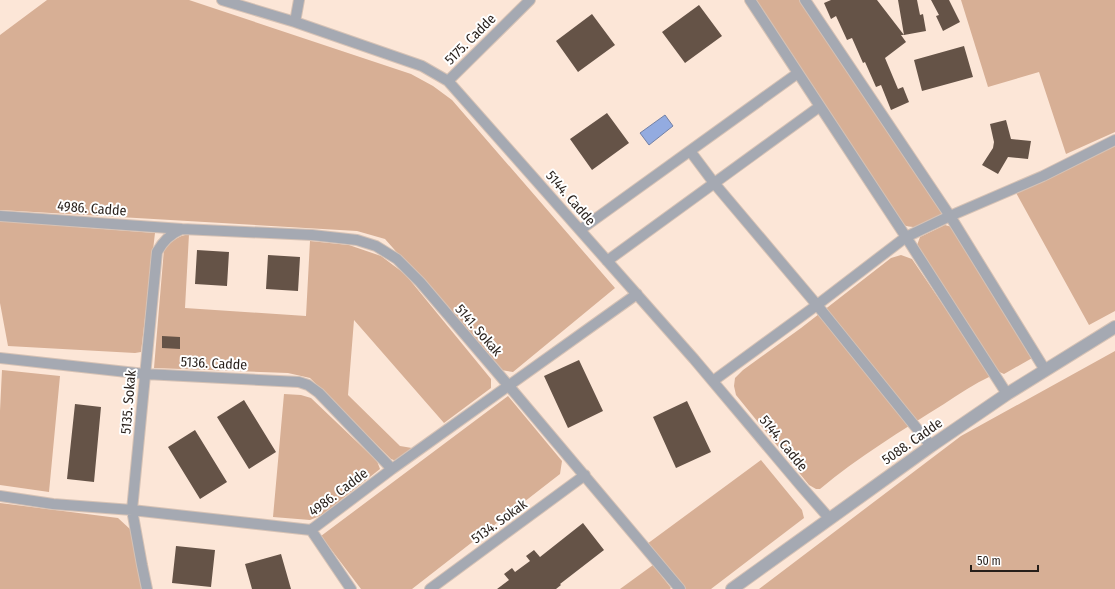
<svg xmlns="http://www.w3.org/2000/svg" width="1115" height="589" font-family="'Fira Sans Condensed',sans-serif">
	<style>
		.green { fill: #d7af95 }
		.water { fill: #93abe0; stroke: #7381a5 }
		.building { fill: #655347 }
		.lines { fill: none; stroke-linecap: round; stroke-linejoin: round }
		.minor-casing { stroke: #d6c2b5; stroke-width: 12 }
		.tertiary-casing { stroke: #d6c2b5; stroke-width: 14 }
		.minor { stroke: #a5a9b2; stroke-width: 10 }
		.tertiary { stroke: #a5a9b2; stroke-width: 12 }
		.labels { text-anchor: middle; stroke-width: 4; stroke-linejoin: round; paint-order: stroke }
		.street-label { font-size: 14px; fill: #271f1a; stroke: #fff }
	</style>
	<rect width="100%" height="100%" fill="#fce6d7"/>
	<path class="green" d="M47 0H189L411 74 433 86 452 100 615 288 513 372 501 370 385 239 357 231 0 210V35Z
		M752 0H800L943 215C930 222 918 231 904 225Z
		M961 0H1115V132L1066 154 1039 72 988 87Z
		M1115 142V311L1089 325 1015 191Z
		M0 221 155 233 141 352 135 353 8 346 0 303Z
		M945 225 952 227 1034 357 1004 374 997 371 916 248 920 237Z
		M189 234 185 308 306 316 310 241 349 245 381 256 405 274 491 379V388L444 423 354 320 348 395 400 446 412 448 396 461 391 459 310 378 288 373 154 368 164 249C172 241 178 236 189 234Z
		M901 255 912 259 991 376C974 384 959 394 944 404 901 431 858 457 820 489H816L809 485 736 395 734 386 735 378 743 370 801 328 891 258Z
		M1115 351V589H759L961 436Z
		M2 370 60 376 49 492 0 485V411Z
		M284 394 301 395 311 398 377 461 380 469 322 515 310 520 273 517Z
		M508 396 562 461 560 474 412 589H361L321 536Z
		M761 460 802 510 804 518 711 589H685L647 544Z
		M0 503 118 518 131 530 145 589H0Z
		M653 565 671 588 670 589H620Z"/>
	<path class="water" d="M665 115 673 126 649 145 640 133Z"/>
	<path class="building" d="M831 0H877L904 35H901L906 42 885 58 898 89 903 87 909 102 891 110 881 85 876 87 865 62 863 63 852 38 847 40 836 16 831 19 824 3Z
		M898 0H917L920 15 923 14 926 31 904 35Z
		M931 0H949L960 22 943 31 936 16 939 15Z
		M699 5 722 36 685 63 662 32Z
		M592 14 615 45 578 72 556 41Z
		M964 46 973 77 922 91 914 60Z
		M607 113 629 143 592 170 570 139Z
		M1006 120 1011 139 1031 141 1028 159 1008 157 998 174 982 165 993 148 994 142 990 124Z
		M197 250 229 252 227 286 195 284Z
		M268 255 300 257 298 291 266 289Z
		M162 336 180 337V349L162 348Z
		M579 360 603 411 568 428 544 376Z
		M244 400 276 452 249 469 217 417Z
		M687 401 711 452 676 468 653 417Z
		M75 404 101 407 94 482 67 479Z
		M195 430 227 482 200 499 168 447Z
		M583 523 604 550 560 584 561 585 556 589H497L509 580 504 574 512 568 515 572 530 561 526 556 534 550 540 557Z
		M176 546 215 550 211 587 172 583Z
		M281 554 291 589H252L245 564Z"/>
	<g class="lines">
		<g class="minor-casing">
			<path id="minor" d="M222 0 295 22 422 66 448 81 694 359 801 486 829 518
				M750 0 906 237 1007 394
				M805 0 950 216 1045 370
				M295 22 299 0
				M448 81 530 0
				M690 151 714 183 817 305 931 446
				M0 216 182 229 312 235 357 240 376 246 397 259 420 282 508 385 680 589
				M580 230 798 73
				M607 261 819 107
				M0 358 145 374 299 382 308 385 319 393 392 469
				M713 381 817 305 906 237 950 216 1043 176 1115 140
				M0 496 53 504 132 510 311 530 392 469 637 294
				M311 530 351 589
				M147 589 142 565 132 510 157 252C163 241 170 234 182 229
				M430 589 585 475"/>
		</g>
		<g class="tertiary-casing">
			<path id="tertiary" d="M732 589 931 446 1007 394 1115 327"/>
		</g>
		<use href="#minor" class="minor"/>
		<use href="#tertiary" class="tertiary"/>
	</g>
	<g class="labels">
		<g class="street-label">
			<text transform="translate(470 39) rotate(-45)" y="5">5175. Cadde</text>
			<text transform="translate(571 198) rotate(49)" y="5">5144. Cadde</text>
			<text transform="translate(92 208) rotate(4)" y="5">4986. Cadde</text>
			<text transform="translate(479 330) rotate(49)" y="5">5141. Sokak</text>
			<text transform="translate(214 363) rotate(3)" y="5">5136. Cadde</text>
			<text transform="translate(128 402) rotate(-85)" y="5">5135. Sokak</text>
			<text transform="translate(912 441) rotate(-35)" y="5">5088. Cadde</text>
			<text transform="translate(784 443) rotate(51)" y="5">5144. Cadde</text>
			<text transform="translate(338 492) rotate(-37)" y="5">4986. Cadde</text>
			<text transform="translate(499 521) rotate(-36)" y="5">5134. Sokak</text>
		</g>
	</g>
	<path d="M971 565v6h67v-6" fill="none" stroke="#271f1a" stroke-width="2"/>
	<text x="977" y="565" font-size="12" fill="#271f1a" stroke="#ffffff" stroke-width="3" paint-order="stroke">50 m</text>
</svg>
